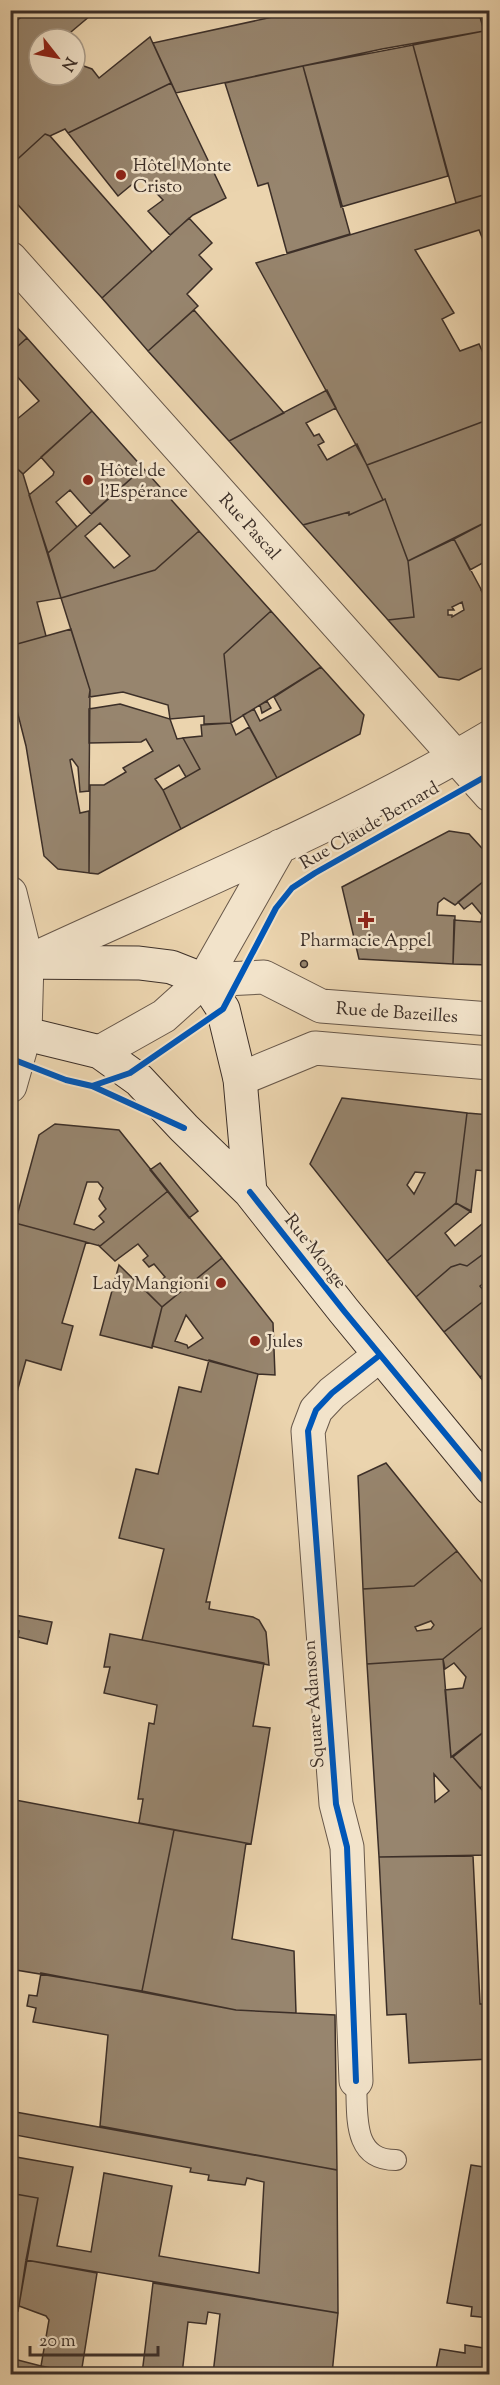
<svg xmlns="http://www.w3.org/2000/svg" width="500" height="2385" font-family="'Sorts Mill Goudy',serif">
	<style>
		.building { fill: #97856e; stroke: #3c2f28; stroke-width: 1.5; fill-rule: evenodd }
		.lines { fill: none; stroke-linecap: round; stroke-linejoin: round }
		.service-casing { stroke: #68584a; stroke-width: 22 }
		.minor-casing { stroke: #68584a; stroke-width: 35 }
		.tertiary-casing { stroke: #68584a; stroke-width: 35 }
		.secondary-casing { stroke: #3c2f28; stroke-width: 35 }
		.service { stroke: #f2e3ca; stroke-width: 20 }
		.minor { stroke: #f2e3ca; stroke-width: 33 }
		.tertiary { stroke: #f2e3ca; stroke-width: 33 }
		.secondary { stroke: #f2e3ca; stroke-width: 33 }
		.cycleway-casing { stroke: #f2e3ca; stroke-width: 10 }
		.cycleway { stroke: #0057b8; stroke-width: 6 }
		.poi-dot { fill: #8f2418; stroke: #f2e3ca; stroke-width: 2 }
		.labels { text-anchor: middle; stroke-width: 5; stroke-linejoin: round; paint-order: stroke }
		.poi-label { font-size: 18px; fill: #3c2f28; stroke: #f2e3ca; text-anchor: start }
		.street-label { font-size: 18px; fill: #3c2f28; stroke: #f2e3ca }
	</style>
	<rect width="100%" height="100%" fill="#ebd4ae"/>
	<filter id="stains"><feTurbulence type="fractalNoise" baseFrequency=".00333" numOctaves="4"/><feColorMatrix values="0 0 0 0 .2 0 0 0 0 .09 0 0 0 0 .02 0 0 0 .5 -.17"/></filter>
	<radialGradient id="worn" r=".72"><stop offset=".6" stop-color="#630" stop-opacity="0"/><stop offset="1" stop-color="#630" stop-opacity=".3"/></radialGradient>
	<path class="building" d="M10 10H30L10 26Z
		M30 10H97L65 37 67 39H39V75H75V66L81 65 92 69 99 78 150 37 171 83 68 133 65 129 50 136 45 134 10 166V26Z
		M305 10H478L484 31 382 49 176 93 153 43Z
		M478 10H488L490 29 484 31Z
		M484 31 490 49V193L456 203 413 45Z
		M413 45 448 176 341 207 303 66Z
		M303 66 350 234 287 253 268 183 258 186 225 83Z
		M171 83 226 198 193 215 170 235 148 211 163 200 141 177 118 196 68 133Z
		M45 134 50 136 152 252 102 298 10 196V166Z
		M490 193V257L479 230 415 250 454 313 442 319 460 351 479 344 490 368V419L367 465 256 263Z
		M189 218 212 243 199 255 212 269 187 294 198 306 148 351 102 298Z
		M194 310 284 413 229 441 148 351Z
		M10 320 27 338 10 353Z
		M27 338 92 411 23 474 10 462V425L39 401 14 373 10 376V353Z
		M327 390 336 408 306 423 314 436 319 434 324 442 318 445 327 460 357 444 383 500 349 515V512L303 525 229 441Z
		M92 411 143 468 91 514 70 490 56 502 77 527 48 553 29 495 53 475 54 472 41 457Z
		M490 419V520L408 561 385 499 383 500 367 465Z
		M10 462 23 474 61 598 37 602 46 636 10 646Z
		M143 468 199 531 155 570 61 598 48 553ZM100 523 130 556 114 568 85 536Z
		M385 499 408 561 414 617 388 620 303 525 349 512V515Z
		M490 520V559L470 570 454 539Z
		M199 531 271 611 224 654 231 723 204 724V716L170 719 168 705 123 692 89 697 90 690 61 598 155 570Z
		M454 539 490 606V664L459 680 439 677 388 620 414 617 408 561ZM462 602 464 610 452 617V615H448V610H454L452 607Z
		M490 586V606L481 590Z
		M271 611 321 667 231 723 224 654Z
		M71 629 90 690 89 791 80 792 78 767 72 759 70 760 80 813 89 811V873L58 869 44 856 26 746 10 683V646Z
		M321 667 364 715 360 734 277 778 243 715 254 709 260 721 281 710 274 697Z
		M267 701 271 708 262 713 260 705Z
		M120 704 170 719 177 739 183 738 200 769 186 777 179 765 155 779 163 790 181 829 98 874 89 873 90 785H104L126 772 123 768 153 751 146 739 141 742 89 743V709Z
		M231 723 236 735 249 727 277 778 181 829 163 790 200 769 183 738 202 736 201 725Z
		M449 831 469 834 490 857V876L455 905 444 898 438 903 437 915 455 916 453 964 359 959 342 887Z
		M490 876V965L453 964 454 920 481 922 482 915 472 903 464 909 458 902Z
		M300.5 964a3.5 3.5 0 1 1 7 0a3.5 3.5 0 1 1-7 0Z
		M342 1098 467 1113 456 1203 387 1261 310 1164ZM415 1172 425 1173 414 1194 407 1185Z
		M467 1113 490 1115V1222L484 1219 489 1176 486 1171 476 1170 471 1212 456 1203Z
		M55 1124 119 1130 168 1191 100 1246 15 1223 39 1135ZM87 1182H98L103 1188 99 1199 106 1209 99 1216 104 1222 94 1230 74 1224Z
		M160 1163 198 1211 189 1218 150 1170Z
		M168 1191 222 1258 162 1307 147 1292 165 1277 154 1264 149 1267 143 1260 148 1256 138 1244 115 1261 98 1245 100 1246Z
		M456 1203 471 1211 445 1233 455 1246 487 1220 490 1222V1249L467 1266 460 1264 451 1267 416 1297 387 1261Z
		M15 1223 86 1242 62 1323 73 1326 61 1370 26 1360 10 1417V1235Z
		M490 1249V1278L480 1286 489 1297 444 1332 416 1297 451 1267 460 1264 467 1266Z
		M222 1258 273 1323 275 1375 258 1374 152 1346 162 1307ZM186 1315 203 1338 188 1348 187 1345 175 1341Z
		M119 1265 162 1307 152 1348 100 1335Z
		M489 1297 490 1369 480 1377 444 1332Z
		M209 1360 258 1374 206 1602H210L209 1609 253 1617 259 1620 266 1632 269 1665 142 1640 164 1549 119 1538 136 1469 158 1474 179 1387 201 1392Z
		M490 1369V1389L480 1377Z
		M386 1463 457 1551 414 1586 363 1589 358 1476Z
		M457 1551 490 1592V1621L443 1659 367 1664 363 1589 414 1586ZM431 1621 434 1625 431 1629 417 1631 415 1627Z
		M10 1614 52 1622 47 1644 18 1637 19 1631 17 1630 10 1660Z
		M490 1621V1727L451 1757 445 1690 463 1688 466 1677 454 1663 445 1669 443 1659Z
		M110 1634 264 1663 253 1726 270 1728 251 1844 139 1823 143 1799H138L149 1723 154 1724 157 1705 104 1693 110 1667H104Z
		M443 1659 451 1757H453L490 1799V1855L379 1857 367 1664ZM434 1774 449 1791 435 1802Z
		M490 1727V1780L480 1788 453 1757Z
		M10 1799 174 1830 142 1991 10 1969Z
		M174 1830 246 1843 232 1939 294 1951 296 2013 236 2010 142 1991Z
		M473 1856 480 2004H490V2059L409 2063 406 2014 387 2015 379 1857Z
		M41 1973 236 2010 335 2015 337 2170 100 2126 108 2035 33 2022 36 2008 27 2006 29 1995 37 1996Z
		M10 2111 337 2170 338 2313 26 2260 38 2198 10 2193V2156L73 2167 57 2246 91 2252 104 2173 172 2186 159 2256 259 2273 264 2182 247 2178 245 2185 208 2180 209 2175 190 2172 191 2168 10 2134Z
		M471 2165 490 2168V2318L471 2316 472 2307 447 2303Z
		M10 2193 38 2198 18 2311 10 2309Z
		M26 2260 97 2273 81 2374 41 2366 49 2320 46 2316 19 2306Z
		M153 2283 338 2313 332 2374H213L220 2314 208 2312 206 2324 188 2322 182 2374H142Z
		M465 2345 490 2349V2374H435L440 2349 465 2353Z
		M10 2358 41 2366 77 2374H10Z"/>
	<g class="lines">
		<g class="service-casing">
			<path id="service" d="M356 2081C358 2114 351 2160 396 2160"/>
		</g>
		<g class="minor-casing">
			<path id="minor" d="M10 258 490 795
				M10 893 27 962 25 1033 10 1086
				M204 980 264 977 321 1006 490 1019
				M240 1079 315 1048 490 1063
				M356 2081 347 1847 336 1804 308 1431 316 1410 332 1393 380 1355"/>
		</g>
		<g class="tertiary-casing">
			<path id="tertiary" d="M27 962C182 890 342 825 490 737
				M100 1052 164 1016 204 980 280 846"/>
		</g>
		<g class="secondary-casing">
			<path id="secondary" d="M10 962 139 963 171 967 204 980 223 1009 240 1079 250 1192
				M10 1030 100 1052 139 1080 184 1128 250 1192 344 1311 490 1488"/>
		</g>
		<use href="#service" class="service"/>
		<use href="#minor" class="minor"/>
		<use href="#tertiary" class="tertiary"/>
		<use href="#secondary" class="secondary"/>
		<g class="cycleway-casing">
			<path id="cycleway" d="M10 1055 17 1061 66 1080 92 1086 184 1128
				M92 1086 130 1073 223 1009 276 908 292 888 315 873 490 774
				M250 1192 344 1311 490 1488
				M356 2081 347 1847 336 1804 308 1431 316 1410 332 1393 380 1355"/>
		</g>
		<use href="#cycleway" class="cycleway"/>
	</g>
	<g class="poi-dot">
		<circle cx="121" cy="175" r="6"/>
		<circle cx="88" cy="480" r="6"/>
		<path d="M363 911h6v6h6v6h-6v6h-6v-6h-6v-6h6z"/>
		<circle cx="221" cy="1283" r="6"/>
		<circle cx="255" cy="1341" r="6"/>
	</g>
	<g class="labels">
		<g class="poi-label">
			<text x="133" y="171">Hôtel Monte<tspan x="133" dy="21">Cristo</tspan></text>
			<text x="100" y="476">Hôtel de<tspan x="100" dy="21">l'Espérance</tspan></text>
			<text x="366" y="946" text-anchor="middle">Pharmacie Appel</text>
			<text x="209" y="1289" text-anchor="end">Lady Mangioni</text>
			<text x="267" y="1347">Jules</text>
		</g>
		<g class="street-label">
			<text transform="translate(250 526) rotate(48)" y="6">Rue Pascal</text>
			<text transform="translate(369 825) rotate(-30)" y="6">Rue Claude Bernard</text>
			<text transform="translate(397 1012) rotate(4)" y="6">Rue de Bazeilles</text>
			<text transform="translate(316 1251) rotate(52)" y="6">Rue Monge</text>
			<text transform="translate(313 1704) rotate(-94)" y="6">Square Adanson</text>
		</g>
	</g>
	<rect width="500" height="2385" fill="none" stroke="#ebd4ae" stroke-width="36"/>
	<rect x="12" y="12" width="476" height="2361" fill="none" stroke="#3c2f28" stroke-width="3"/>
	<rect x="18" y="18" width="464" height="2349" fill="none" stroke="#3c2f28" stroke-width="1.5"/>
	<g transform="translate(57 57) rotate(121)"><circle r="28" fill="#f2e3ca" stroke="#a99b89" stroke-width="1.5"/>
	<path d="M0-4.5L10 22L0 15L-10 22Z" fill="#8f2418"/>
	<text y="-9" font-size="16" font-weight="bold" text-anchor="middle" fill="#3c2f28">N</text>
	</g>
	<path d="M30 2346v9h128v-9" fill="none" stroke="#3c2f28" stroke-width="3"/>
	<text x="39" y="2346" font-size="18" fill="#3c2f28" stroke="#f2e3ca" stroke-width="4.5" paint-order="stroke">20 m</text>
	<rect width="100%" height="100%" filter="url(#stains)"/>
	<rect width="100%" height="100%" fill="url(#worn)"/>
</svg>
